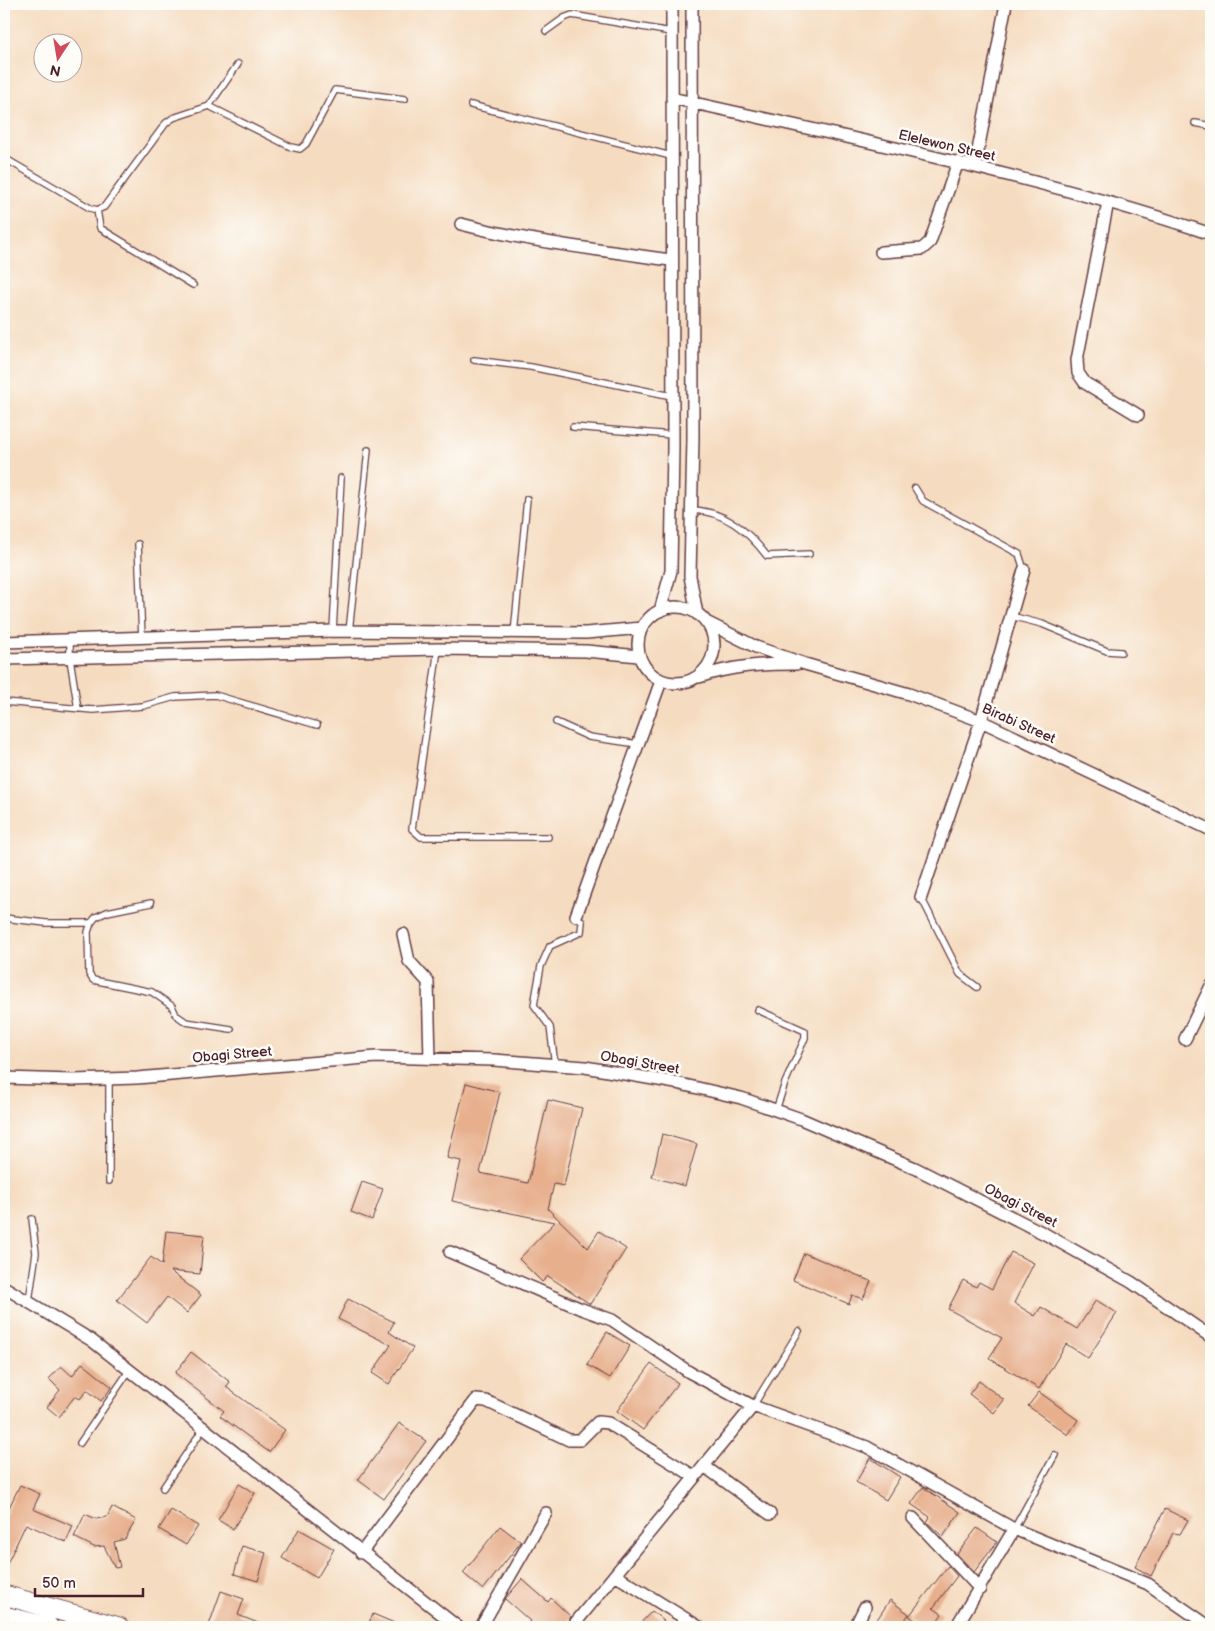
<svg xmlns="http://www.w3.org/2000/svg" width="1215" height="1631" font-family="'Balsamiq Sans',sans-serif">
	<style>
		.building { fill: #e7af8c }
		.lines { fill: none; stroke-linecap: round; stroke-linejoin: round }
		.lane-casing { stroke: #643b41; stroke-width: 8 }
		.street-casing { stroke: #643b41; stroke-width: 14 }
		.primary-casing { stroke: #643b41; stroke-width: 21 }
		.lane { stroke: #fff; stroke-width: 5.5 }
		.street { stroke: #fff; stroke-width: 11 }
		.primary { stroke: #fff; stroke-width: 19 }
		.labels { text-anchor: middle; stroke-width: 5; stroke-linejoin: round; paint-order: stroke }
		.street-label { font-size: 14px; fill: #4a1f2b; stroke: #fdfcf7 }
	</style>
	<rect width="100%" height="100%" fill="#fdfcf7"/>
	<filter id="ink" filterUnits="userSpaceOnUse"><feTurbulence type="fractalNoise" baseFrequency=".02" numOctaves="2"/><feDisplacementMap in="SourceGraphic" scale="10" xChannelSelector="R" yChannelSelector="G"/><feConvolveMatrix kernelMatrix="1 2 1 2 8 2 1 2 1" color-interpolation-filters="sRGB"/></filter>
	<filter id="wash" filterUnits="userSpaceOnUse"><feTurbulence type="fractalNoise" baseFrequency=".0096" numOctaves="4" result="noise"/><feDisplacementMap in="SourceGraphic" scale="20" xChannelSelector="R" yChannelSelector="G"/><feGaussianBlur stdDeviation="1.12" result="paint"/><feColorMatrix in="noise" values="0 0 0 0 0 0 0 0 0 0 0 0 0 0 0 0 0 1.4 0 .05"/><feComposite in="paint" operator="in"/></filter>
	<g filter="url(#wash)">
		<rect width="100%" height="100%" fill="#f5dcc0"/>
		<g id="blocks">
			<path class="building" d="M466 1083 500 1092 480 1173 528 1183 548 1100 582 1108 564 1186 554 1184 548 1209 588 1248 599 1231 626 1249 590 1304 548 1276 542 1282 519 1259 555 1222 452 1201 461 1161 447 1158Z
				M662 1134 697 1144 685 1186 652 1177Z
				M362 1182 383 1189 372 1220 351 1212Z
				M166 1231 204 1235 200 1274 170 1271 201 1295 187 1313 167 1297 147 1323 117 1300 151 1257 162 1265Z
				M1011 1252 1034 1263 1014 1303 1035 1316 1041 1307 1077 1329 1096 1300 1117 1313 1088 1358 1066 1344 1039 1389 989 1358 1002 1338 948 1309 963 1280 976 1287 979 1282 992 1289Z
				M804 1253 871 1281 863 1299 852 1295 849 1304 793 1280Z
				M348 1299 394 1322 389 1332 413 1348 389 1384 372 1373 391 1345 338 1319Z
				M607 1332 630 1346 610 1378 587 1365Z
				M191 1352 230 1382 226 1387 285 1430 269 1452 220 1416 224 1411 175 1373Z
				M82 1363 112 1387 101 1401 87 1390 80 1399 75 1396 59 1417 47 1407 60 1390 49 1379 61 1366 72 1376Z
				M651 1364 678 1383 643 1430 617 1411Z
				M979 1381 1004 1400 994 1413 969 1394Z
				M1039 1392 1078 1420 1068 1435 1028 1406Z
				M399 1423 426 1441 384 1499 358 1480Z
				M870 1458 900 1477 886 1500 856 1482Z
				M239 1484 255 1493 233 1529 218 1520Z
				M20 1485 40 1494 33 1509 73 1526 66 1542 26 1524 4 1570V1518Z
				M923 1487 960 1512 943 1537 927 1522 930 1517 911 1504Z
				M112 1507 136 1520 125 1539 114 1542 120 1567 115 1568 104 1546 94 1547 74 1537 85 1514 96 1519 107 1517Z
				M1165 1509 1188 1520 1180 1534 1173 1533 1151 1576 1135 1567Z
				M171 1510 198 1526 186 1545 159 1529Z
				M500 1526 521 1542 483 1590 463 1573Z
				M977 1528 997 1542 974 1572 957 1554Z
				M299 1529 334 1549 317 1578 282 1558Z
				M242 1546 266 1553 258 1581 234 1574Z
				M948 1566 957 1576 933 1608 942 1614 933 1627H926L909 1616Z
				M522 1579 548 1602 551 1598 571 1617 564 1627H524L530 1621 505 1599Z
				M221 1591 244 1599 238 1615 268 1627H216L209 1625Z
				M890 1600 909 1614 900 1627H872Z
				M652 1611 671 1627H637Z
				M373 1614 404 1627H367Z"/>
		</g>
	</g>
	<g filter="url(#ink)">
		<use href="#blocks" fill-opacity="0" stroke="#643b41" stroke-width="1"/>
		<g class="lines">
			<g class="lane-casing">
				<path id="lane" d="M546 31 564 18 572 15 671 32
					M471 105 671 156
					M209 106 238 64
					M1195 123 1211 126
					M4 158 90 208 97 210 104 207 166 123 173 118 209 106 291 147 300 149 306 144 335 90 405 99
					M97 210 100 228 193 285
					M474 360 531 367 672 396
					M573 427 673 435
					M915 488 923 501 1019 554 1024 570
					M691 510C725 511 747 530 767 556L809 554
					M138 544 142 638
					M1011 616 1042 624 1107 651 1121 652
					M333 631 341 478
					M349 632 368 450
					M514 634 527 499
					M70 640V659L78 709
					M438 649 412 829 421 837H548
					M4 702 93 710 143 706 175 697 215 695 317 725
					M556 722 589 737 638 744
					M921 897 960 974 977 987
					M151 903 107 912 96 917 91 923 88 932 89 974 93 980 152 992 172 1006 176 1015 186 1022 231 1029
					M4 918 46 923H91
					M758 1010 805 1031V1038L785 1083 776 1110
					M555 1065 550 1027 534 1005 541 966 550 946 581 932 582 922 576 916
					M109 1181V1079
					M29 1301 36 1253 32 1219
					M753 1406 799 1331
					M80 1443 129 1371
					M163 1488 203 1429
					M1014 1529 1055 1455"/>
			</g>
			<g class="street-casing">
				<path id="street" d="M692 4 693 438 690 576 697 614
					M672 98C853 139 1035 175 1211 234
					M975 166 1006 4
					M1108 202 1077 360 1078 373 1085 383 1138 415
					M461 224C530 242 600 250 671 260
					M881 252 922 249 930 242 958 162
					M638 645a38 38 0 1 1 76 0a38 38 0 1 1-76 0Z
					M660 611 671 571 673 447 672 4
					M706 622 756 647 805 664 909 694 981 721 1211 830
					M4 642 333 631 586 633 642 628
					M4 659 438 649 586 651 639 656
					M699 677C732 666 761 664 796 664
					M921 897 981 721 1024 570
					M576 916 661 681
					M403 934 409 961 428 982 430 1059
					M1185 1039 1211 986
					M4 1078 73 1080 137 1078 376 1057 494 1060 585 1067 676 1083 741 1098 801 1119 915 1168 1045 1234 1131 1282 1211 1337
					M450 1252 579 1308 612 1320 689 1372 753 1406 867 1447 1014 1529 1148 1584 1210 1627
					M4 1287 91 1340 458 1627
					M704 1466 770 1514
					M913 1518 980 1589
					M361 1553 476 1400 486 1401 569 1440H580L598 1422 608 1423 695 1477
					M615 1575 699 1627
					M481 1627 546 1513
					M572 1627 753 1406
					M855 1627 865 1607
					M956 1627 1014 1529"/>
			</g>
			<g class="primary-casing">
				<path id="primary" d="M4 1595 119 1627
					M4 1616 49 1627"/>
			</g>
			<use href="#lane" class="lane"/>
			<use href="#street" class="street"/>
			<use href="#primary" class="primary"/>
		</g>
	</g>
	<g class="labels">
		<g class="street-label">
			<text transform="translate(947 145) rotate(13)" y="5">Elelewon Street</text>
			<text transform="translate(1019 723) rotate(24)" y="5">Birabi Street</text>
			<text transform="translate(232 1054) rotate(-5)" y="5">Obagi Street</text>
			<text transform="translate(640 1062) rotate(10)" y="5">Obagi Street</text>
			<text transform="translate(1021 1205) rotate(27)" y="5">Obagi Street</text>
		</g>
	</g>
	<rect width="1215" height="1631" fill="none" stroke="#fdfcf7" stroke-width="20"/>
	<g transform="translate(58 58) rotate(192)"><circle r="24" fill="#fdfcf7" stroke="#b5a4a5"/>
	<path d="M0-4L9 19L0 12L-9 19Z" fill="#d1495b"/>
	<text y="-8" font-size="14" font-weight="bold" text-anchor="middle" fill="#4a1f2b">N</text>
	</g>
	<path d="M35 1588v8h108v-8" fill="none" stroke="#4a1f2b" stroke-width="2.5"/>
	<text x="42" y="1588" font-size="15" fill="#4a1f2b" stroke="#fdfcf7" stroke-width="4" paint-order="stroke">50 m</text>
</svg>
